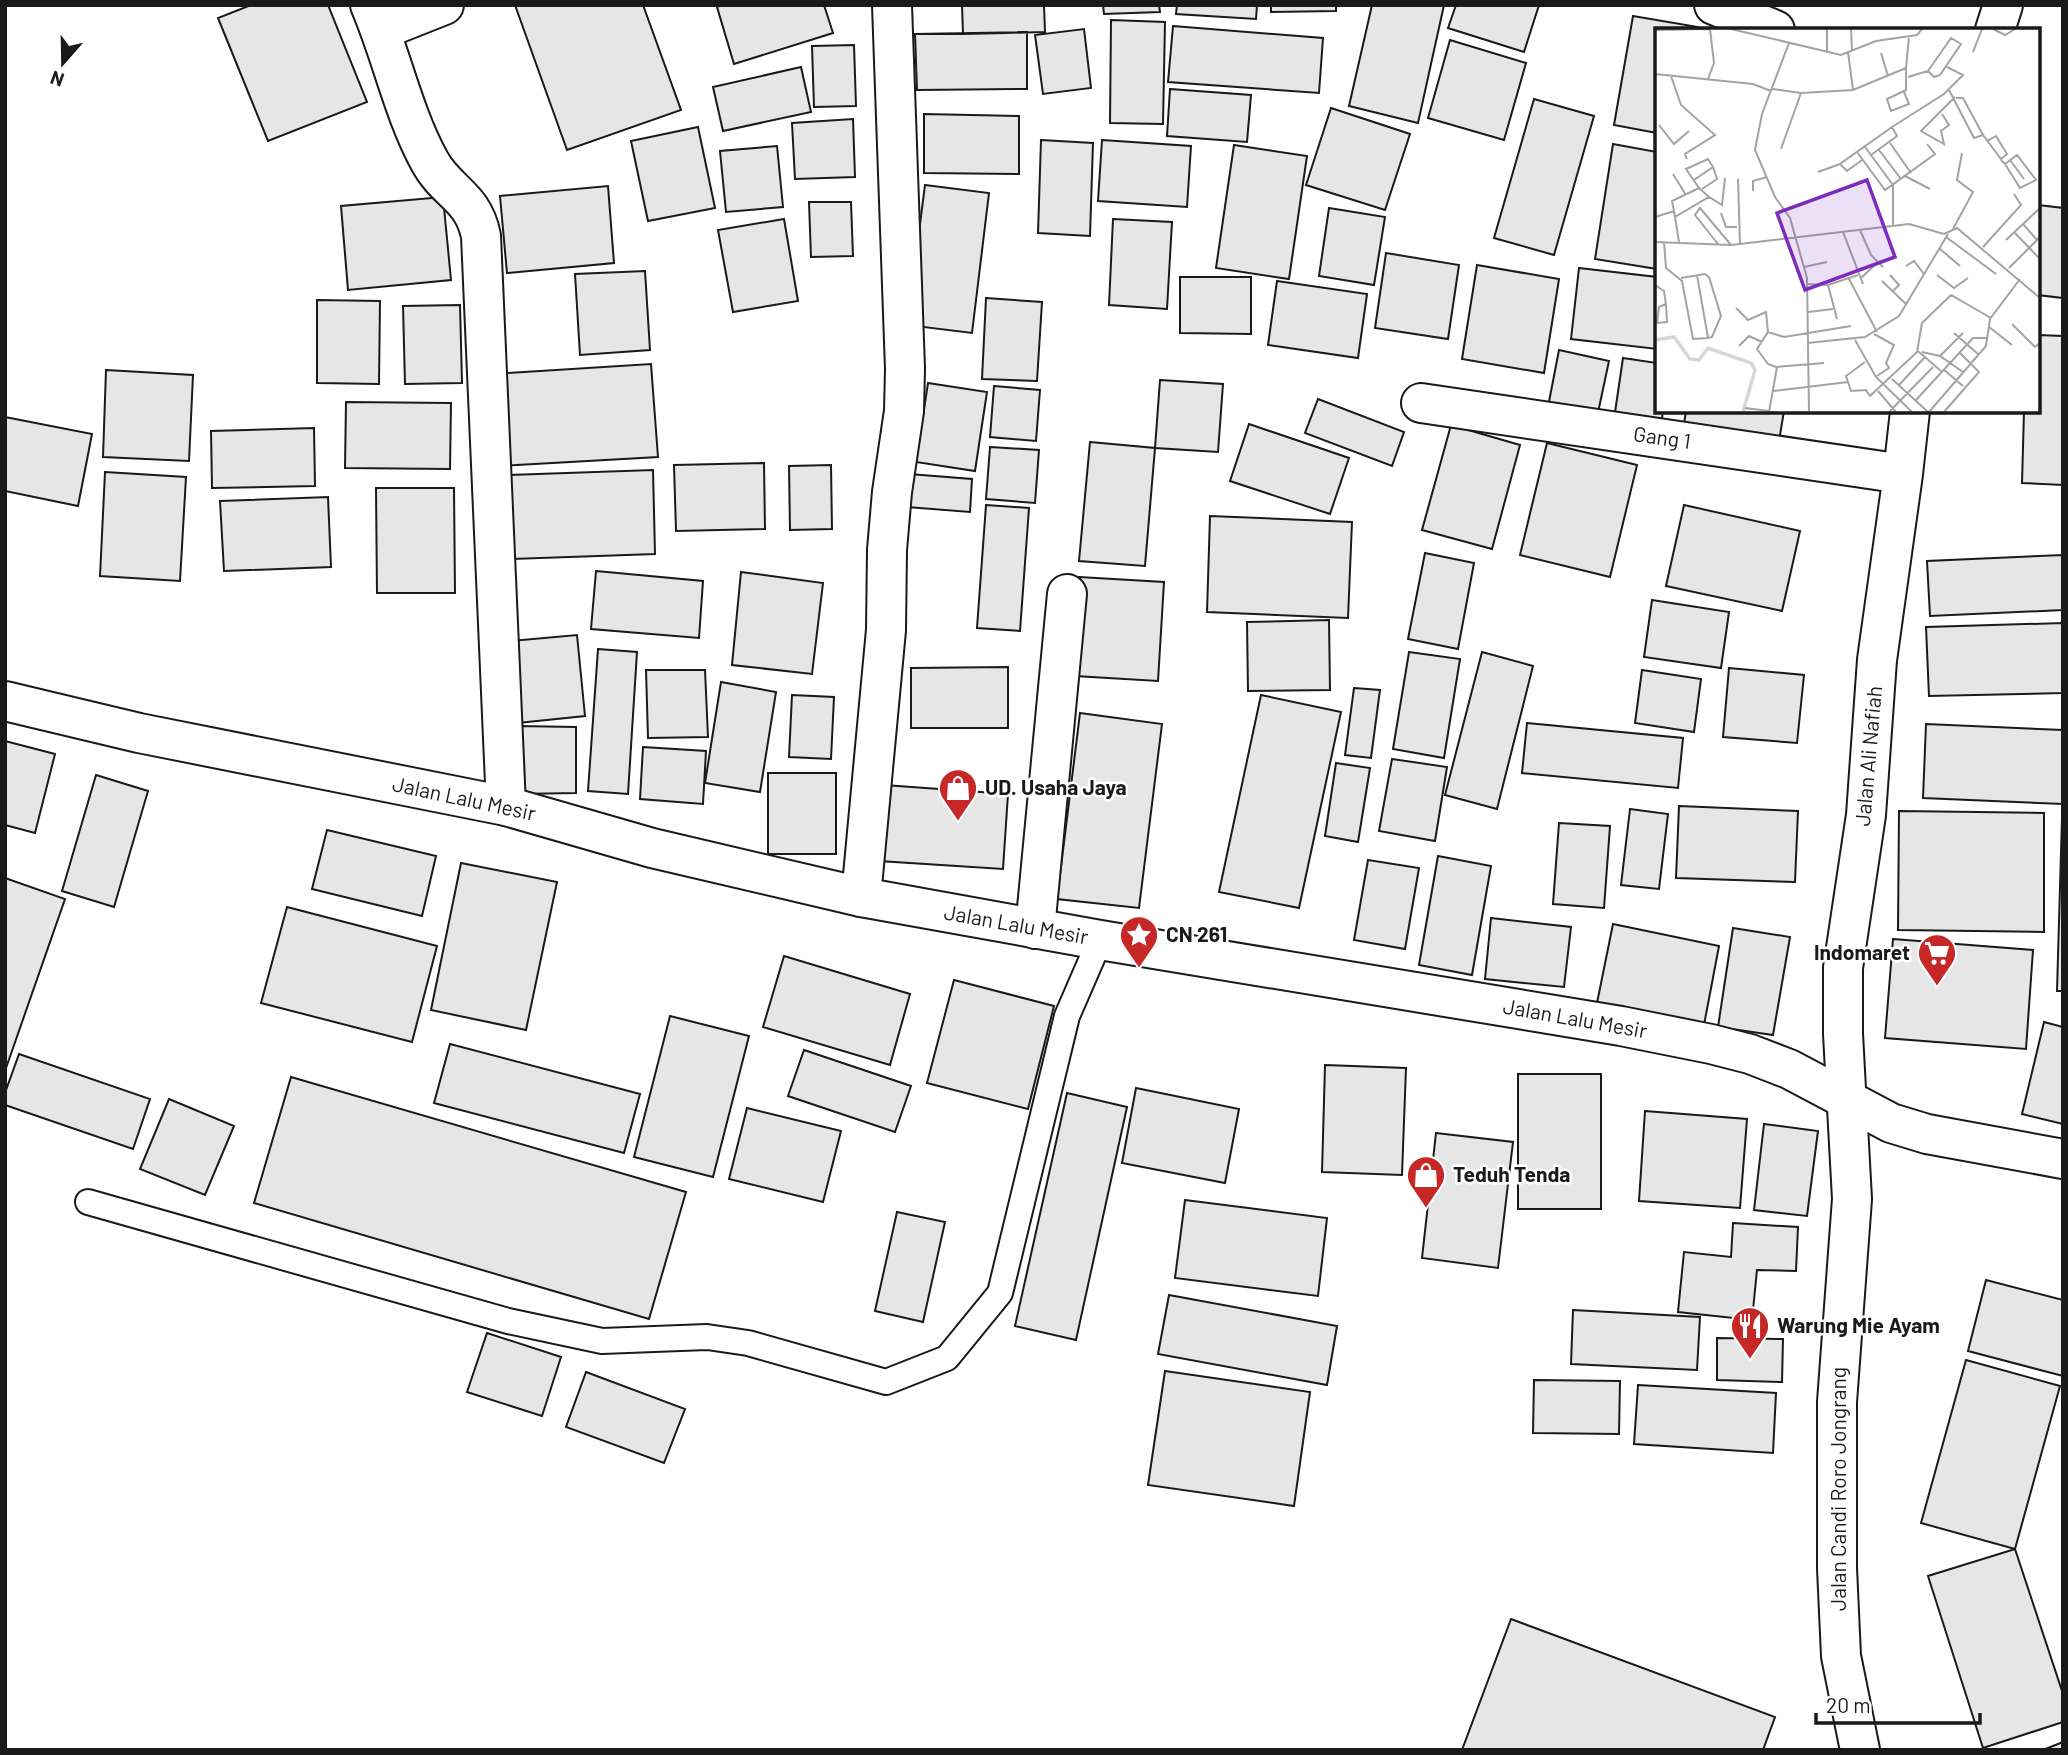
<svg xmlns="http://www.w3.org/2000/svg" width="2068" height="1755" font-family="Barlow,sans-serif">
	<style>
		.building { fill: #e6e6e6; stroke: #1a1a1a; stroke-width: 2 }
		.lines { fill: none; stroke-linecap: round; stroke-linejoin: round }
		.lane-casing { stroke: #1a1a1a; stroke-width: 28 }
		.street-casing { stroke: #1a1a1a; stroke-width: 42 }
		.secondary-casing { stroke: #1a1a1a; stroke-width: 42 }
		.lane { stroke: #fff; stroke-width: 24 }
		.street { stroke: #fff; stroke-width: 38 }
		.secondary { stroke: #fff; stroke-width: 38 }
		.labels { text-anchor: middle; stroke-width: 5; stroke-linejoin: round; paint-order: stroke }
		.street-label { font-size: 21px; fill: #1a1a1a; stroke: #fff }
		.poi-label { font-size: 21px; font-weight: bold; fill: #1a1a1a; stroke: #fff; text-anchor: start }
		.inset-river { fill: none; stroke: #d7d7d7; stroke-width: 3.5 }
		.inset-road { fill: none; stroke: #a3a3a3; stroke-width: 2 }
		.view { fill: #7b2cbf; fill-opacity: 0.15; stroke: #7b2cbf; stroke-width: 3.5 }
		.inset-edge { fill: none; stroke: #1a1a1a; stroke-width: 3.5 }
	</style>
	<rect width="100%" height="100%" fill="#fff"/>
	<path class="building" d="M251 5H328L367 102 268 141 218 18Z
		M515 5H643L681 110 567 150Z
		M722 5H824L833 33 734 64 717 7Z
		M962 5H1044L1045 32 963 34Z
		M1103 5H1159L1160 12 1104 14Z
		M1177 5H1257L1256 19 1176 14Z
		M1271 5H1336V11L1271 12Z
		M1372 5H1444L1418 123 1349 106Z
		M1456 5H1539L1524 52 1448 28Z
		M1633 16 1698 27V30H1657V133L1614 125Z
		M1111 20 1165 22 1163 124 1110 123Z
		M1173 26 1323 38 1319 93 1168 82Z
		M1084 29 1091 88 1043 94 1035 35Z
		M1027 32V89L917 90 915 34Z
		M1450 40 1526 63 1504 140 1428 118Z
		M854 45 856 106 814 107 812 46Z
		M801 67 811 112 723 131 713 87Z
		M1170 89 1251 95 1247 142 1167 136Z
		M1534 99 1594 116 1554 255 1494 238Z
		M1331 108 1410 134 1385 210 1306 185Z
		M924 114 1019 116V174L924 173Z
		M853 119 855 177 795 179 792 123Z
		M698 127 715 208 648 221 631 141Z
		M1041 140 1093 143 1090 236 1038 233Z
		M1102 140 1191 146 1187 207 1098 201Z
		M1613 144 1657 152V269L1595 259Z
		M1234 145 1307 156 1289 279 1216 268Z
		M777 146 783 207 726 212 720 151Z
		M925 185 989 193 972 333 907 325Z
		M608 186 614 263 507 273 500 196Z
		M443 197 451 280 348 290 341 206Z
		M809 202H851L853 256 811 257Z
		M2038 205 2063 208V298L2038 295Z
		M1329 208 1385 217 1374 285 1319 276Z
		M784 219 798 301 733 312 718 230Z
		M1113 219 1172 222 1167 309 1109 305Z
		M1386 253 1459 265 1448 339 1375 328Z
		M1477 265 1559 279 1544 373 1462 359Z
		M1579 268 1657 277V349L1571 339Z
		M645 271 650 350 580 355 575 274Z
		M1180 277H1251V334L1180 333Z
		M1277 281 1367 294 1358 358 1268 345Z
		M986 298 1042 302 1037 381 982 379Z
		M317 300 380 301 379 384 317 383Z
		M460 305 462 383 405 384 403 306Z
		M2038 335 2063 336V485L2022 483 2024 411H2038Z
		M1559 350 1609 361 1596 422 1547 412Z
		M1623 358 1657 363V411H1663L1660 434 1613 426Z
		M651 364 658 457 498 466 492 374Z
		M106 370 193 375 189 461 103 457Z
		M1160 380 1223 384 1218 452 1155 448Z
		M928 383 987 392 975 471 916 462Z
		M994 386 1040 390 1036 441 990 437Z
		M1318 399 1404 432 1392 466 1305 433Z
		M346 402 451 403 450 469 345 468Z
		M1686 411H1784L1778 447 1683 430Z
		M5 417 92 434 78 506 5 491Z
		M1249 424 1349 458 1330 514 1230 481Z
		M1451 425 1520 445 1492 549 1422 530Z
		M314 428 315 486 212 488 211 431Z
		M1090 442 1155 448 1145 566 1079 561Z
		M1547 443 1637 465 1610 577 1520 555Z
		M990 447 1039 450 1035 503 986 499Z
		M764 463 765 529 676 531 674 465Z
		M831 465 832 529 790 530 789 466Z
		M653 470 655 554 512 559 509 475Z
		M105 472 186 477 180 581 100 576Z
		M909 474 972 479 970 512 907 507Z
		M376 488H454L455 593H377Z
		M328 497 331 567 224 571 220 501Z
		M986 505 1029 508 1020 631 977 628Z
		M1684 505 1800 531 1782 611 1666 586Z
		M1210 516 1352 522 1348 618 1207 612Z
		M1425 553 1474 563 1458 649 1408 639Z
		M2063 555V610L1930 616 1927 561Z
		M596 571 703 581 699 638 591 629Z
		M741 572 823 583 812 674 732 665Z
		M1079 577 1164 582 1158 681 1075 676Z
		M1652 600 1729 612 1721 668 1644 657Z
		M1329 620 1330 690 1248 691 1247 622Z
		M2063 623V693L1929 696 1926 627Z
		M577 635 585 716 508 724 499 642Z
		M598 649 637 652 628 794 588 791Z
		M1409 652 1460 659 1444 758 1393 749Z
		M1482 652 1533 666 1497 809 1445 795Z
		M1008 667V728H911V668Z
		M1729 668 1804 675 1797 743 1723 737Z
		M646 670H705L708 737 648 738Z
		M1642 670 1701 679 1694 732 1635 723Z
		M721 682 776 692 760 792 705 783Z
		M1354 688 1380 690 1371 758 1345 755Z
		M792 695 834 697 831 759 789 757Z
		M1261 695 1341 712 1299 908 1219 892Z
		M1080 713 1162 724 1139 908 1057 899Z
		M1527 723 1683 738 1678 788 1522 773Z
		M1926 724 2063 730V804L1923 798Z
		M517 726 576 727V793L518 794Z
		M5 741 55 754 35 833 5 825Z
		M643 747 706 751 703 804 640 799Z
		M1392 759 1447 767 1435 841 1379 831Z
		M1336 763 1370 768 1358 842 1325 836Z
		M768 773H836V854H768Z
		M96 775 148 791 114 907 62 891Z
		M884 785 1008 794 1003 869 879 861Z
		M1679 806 1798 811 1795 882 1676 878Z
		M1630 809 1668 814 1659 889 1621 885Z
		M1899 811 2044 813V932L1898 930Z
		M2062 818H2063V991H2057Z
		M1559 823 1610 826 1604 908 1553 904Z
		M327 830 436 856 422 916 312 889Z
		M1438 856 1491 866 1472 975 1419 965Z
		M1368 860 1419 868 1405 949 1354 940Z
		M461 863 557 882 526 1030 431 1010Z
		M5 878 65 899 5 1071Z
		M287 907 437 946 412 1042 261 1003Z
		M1491 918 1571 927 1564 987 1485 979Z
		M1613 924 1719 946 1704 1025 1597 1003Z
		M1733 928 1790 937 1773 1035 1718 1027Z
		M1893 939 2033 950 2026 1049 1885 1038Z
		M784 956 910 994 890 1065 763 1027Z
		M954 980 1054 1006 1028 1109 927 1083Z
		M670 1016 749 1036 713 1177 634 1157Z
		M2044 1022 2063 1027V1124L2022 1114Z
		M450 1044 640 1094 624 1153 434 1103Z
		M804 1050 911 1086 895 1132 788 1096Z
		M19 1054 150 1099 133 1149 5 1105V1093Z
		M1325 1065 1406 1068 1402 1175 1322 1172Z
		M1518 1074H1601V1209H1518Z
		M291 1077 686 1192 649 1319 254 1203Z
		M1136 1088 1239 1109 1225 1183 1122 1163Z
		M1067 1093 1127 1107 1076 1340 1015 1326Z
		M169 1099 234 1126 205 1195 140 1169Z
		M747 1108 841 1131 823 1202 729 1179Z
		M1645 1111 1747 1119 1740 1208 1639 1201Z
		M1764 1124 1818 1131 1807 1216 1754 1210Z
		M1436 1133 1513 1142 1498 1268 1422 1258Z
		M1185 1200 1327 1218 1318 1296 1175 1278Z
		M897 1212 945 1222 923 1322 875 1311Z
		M1733 1223 1798 1227 1796 1271 1757 1270 1752 1320 1678 1312 1684 1252 1731 1257Z
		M1986 1280 2063 1300V1376L1968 1351Z
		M1169 1295 1337 1326 1327 1385 1158 1354Z
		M1573 1310 1700 1317 1697 1370 1571 1364Z
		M487 1333 561 1357 542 1416 467 1392Z
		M1717 1338 1783 1339 1782 1382 1717 1380Z
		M1966 1360 2060 1386 2015 1549 1921 1523Z
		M1165 1371 1310 1392 1294 1506 1148 1485Z
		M586 1372 685 1409 664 1463 566 1427Z
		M1534 1380 1620 1381 1619 1434 1533 1433Z
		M1638 1385 1776 1393 1773 1453 1634 1444Z
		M2015 1549 2063 1694V1722L1983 1748 1928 1576Z
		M1511 1619 1775 1717 1763 1750H1462Z
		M2063 1742V1750H2043Z"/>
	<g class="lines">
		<g class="lane-casing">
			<path id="lane" d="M88 1202 508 1321 602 1341 707 1337 748 1343 886 1382 947 1358 1000 1293 1067 1016 1100 940"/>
		</g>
		<g class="street-casing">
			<path id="street" d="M370 5C392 56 403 113 430 162 447 193 473 196 481 236L506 806
				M1714 5 1775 30
				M381 30 444 5
				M1995 30 2003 5
				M1421 403 1903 474
				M861 897 886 630 887 550 892 492 904 411 905 369 892 5
				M1035 929 1067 594
				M1860 1750 1841 1656 1837 1568V1402L1852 1199 1843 1034V968L1866 815 1877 660 1903 474 1910 411"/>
		</g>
		<g class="secondary-casing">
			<path id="secondary" d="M5 701 139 733 506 806 652 848 861 897 1100 940 1621 1026 1711 1044 1750 1054 1789 1069 1891 1123 1927 1134 2063 1159"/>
		</g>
		<use href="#lane" class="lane"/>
		<use href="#street" class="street"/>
		<use href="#secondary" class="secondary"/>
	</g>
	<defs>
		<g id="shop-pin" transform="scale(2.0125)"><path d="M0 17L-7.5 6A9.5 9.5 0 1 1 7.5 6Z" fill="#c62828" stroke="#fff"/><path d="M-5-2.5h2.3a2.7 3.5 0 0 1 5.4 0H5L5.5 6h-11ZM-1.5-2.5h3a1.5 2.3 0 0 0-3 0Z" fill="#fff"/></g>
		<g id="sight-pin" transform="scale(2.0125)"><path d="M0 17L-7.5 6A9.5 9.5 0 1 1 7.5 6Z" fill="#c62828" stroke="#fff"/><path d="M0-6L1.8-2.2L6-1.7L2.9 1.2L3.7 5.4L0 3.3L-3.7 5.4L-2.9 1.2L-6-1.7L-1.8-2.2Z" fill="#fff"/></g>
		<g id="supermarket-pin" transform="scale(2.0125)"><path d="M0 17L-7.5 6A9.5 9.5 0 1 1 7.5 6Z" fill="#c62828" stroke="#fff"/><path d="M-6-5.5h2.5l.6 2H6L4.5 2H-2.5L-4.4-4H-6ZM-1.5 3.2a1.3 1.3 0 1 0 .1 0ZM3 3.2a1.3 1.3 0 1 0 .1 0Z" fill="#fff"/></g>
		<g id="restaurant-pin" transform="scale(2.0125)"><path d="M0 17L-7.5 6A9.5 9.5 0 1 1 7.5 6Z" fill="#c62828" stroke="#fff"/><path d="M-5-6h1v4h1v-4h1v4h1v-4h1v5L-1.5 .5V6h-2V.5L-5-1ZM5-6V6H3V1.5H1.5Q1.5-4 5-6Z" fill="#fff"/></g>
	</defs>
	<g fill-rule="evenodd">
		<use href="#shop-pin" x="958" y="788"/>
		<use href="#sight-pin" x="1139" y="935"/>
		<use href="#supermarket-pin" x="1937" y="953"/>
		<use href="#shop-pin" x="1426" y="1175"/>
		<use href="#restaurant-pin" x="1750" y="1326"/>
	</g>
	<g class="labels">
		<g class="street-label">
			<text transform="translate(1662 438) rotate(8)" y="7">Gang 1</text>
			<text transform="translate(1869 756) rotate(-85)" y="7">Jalan Ali Nafiah</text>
			<text transform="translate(464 799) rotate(12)" y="7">Jalan Lalu Mesir</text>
			<text transform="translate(1016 925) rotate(10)" y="7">Jalan Lalu Mesir</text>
			<text transform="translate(1575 1019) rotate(10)" y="7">Jalan Lalu Mesir</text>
			<text transform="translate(1839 1489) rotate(-90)" y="7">Jalan Candi Roro Jongrang</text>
		</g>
		<g class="poi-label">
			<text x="985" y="795">UD. Usaha Jaya</text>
			<text x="1166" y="942">CN 261</text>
			<text x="1910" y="960" text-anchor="end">Indomaret</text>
			<text x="1453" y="1182">Teduh Tenda</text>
			<text x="1777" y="1333">Warung Mie Ayam</text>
		</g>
	</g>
	<g transform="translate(1655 28)">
		<rect width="385" height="385" fill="#fff"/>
		<path class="inset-river" d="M0 312 19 309 35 331 44 332 53 320 96 335 100 342 88 384"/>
		<path class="inset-road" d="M76 1 186 27 221 13 262 7 267 1M172 1V25M196 1 197 22M338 1 350 7 360 1M0 2 56 1M134 15 107 86 100 122 120 169 135 190 152 250 154 384M193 24 198 62M318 24 327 1M226 25 233 48M0 46 98 56 116 63M16 48 26 77 60 107 30 126 32 131M253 49 273 43 296 10 306 16 285 47 279 49 273 43M53 51 59 35 55 1M117 61 146 65 198 62 251 40 254 8M294 62 319 110 328 107M249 64 254 76 236 83 232 71 251 62V40M301 70H308L328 107 346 131 352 126 341 108 332 113M287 86 294 97 286 103 289 116 266 103 300 69M4 97 19 116 34 103M235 115 256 145M210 119 238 157V198M126 121 146 65M224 122 246 151M202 124 230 162 280 126 272 116M216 127 242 108 237 99 289 66 308 47 292 39M207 132 192 143 185 136 237 99M346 132 350 136 362 127 381 152 365 160 350 136M355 132 369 151M163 144 185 136M18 146 31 167M250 148 275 161M83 151 85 216M39 152 58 139 53 131 31 141 44 160 54 169M47 161 62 151 58 139M98 163V153L112 149M19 183 17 173 44 160M66 185 71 199H82M0 189 19 183 20 189M368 196 382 212M298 201 318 164 302 152 307 125M205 202 216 227 228 239M188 204 208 256M359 204 385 231M291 209 341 246M351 212 385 180M0 214 76 217 254 196 289 206 302 200 385 270M9 214 11 240 27 253 38 311 53 310M24 214 20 189 54 169 67 177 70 150M63 216 40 187 45 180 76 217M328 219 366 177 359 166M285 221 305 238M251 238 259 233 269 246M149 239 172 234M354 240 385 209M235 247 244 257 237 264M282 247 299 260 313 250M26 250 50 246 54 249 66 288 57 309 53 310 42 247M194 251 222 304M205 251 223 234M227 253 251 276M152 256 173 257 203 247M0 257 9 263 11 276 12 294 2 295 4 279 11 276M173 257 182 291M81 280 93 292 111 284 113 304M153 284 178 281M357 296 380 319 385 315M334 299 357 317M299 305 323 326M219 306 239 317 231 335 234 340 222 348M200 312 221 349 257 384M152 315 210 309 244 288 293 206M84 318 94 308 107 314M262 324 267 295 296 267 336 290M267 324 285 328 308 344M285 328 308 305M210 334 191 348 196 363 211 362 215 368 263 323 286 343M169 335 121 339 113 336 102 321 113 304 129 309 196 298M288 341 308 358M237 351 273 384M244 357 270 329M118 363 193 354M223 363 241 384M261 372 318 310H333M90 380 122 384M114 384 122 339M234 384 278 339M274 384 331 318 335 291 365 251M289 384 324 344 304 324"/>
		<path class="view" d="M212 152 240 229 150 262 122 185Z"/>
		<rect width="385" height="385" class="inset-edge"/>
	</g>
	<rect width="2068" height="1755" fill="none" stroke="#1a1a1a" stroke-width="14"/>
	<g transform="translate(63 63) rotate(200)" stroke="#ffffff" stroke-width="5" paint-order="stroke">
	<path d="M0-5L12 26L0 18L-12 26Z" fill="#1a1a1a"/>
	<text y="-10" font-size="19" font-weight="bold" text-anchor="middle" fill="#1a1a1a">N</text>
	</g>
	<path d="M1816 1713v10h164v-10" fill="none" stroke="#1a1a1a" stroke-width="3.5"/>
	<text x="1826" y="1713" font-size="21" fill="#1a1a1a" stroke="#ffffff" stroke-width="5" paint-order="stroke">20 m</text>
</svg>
